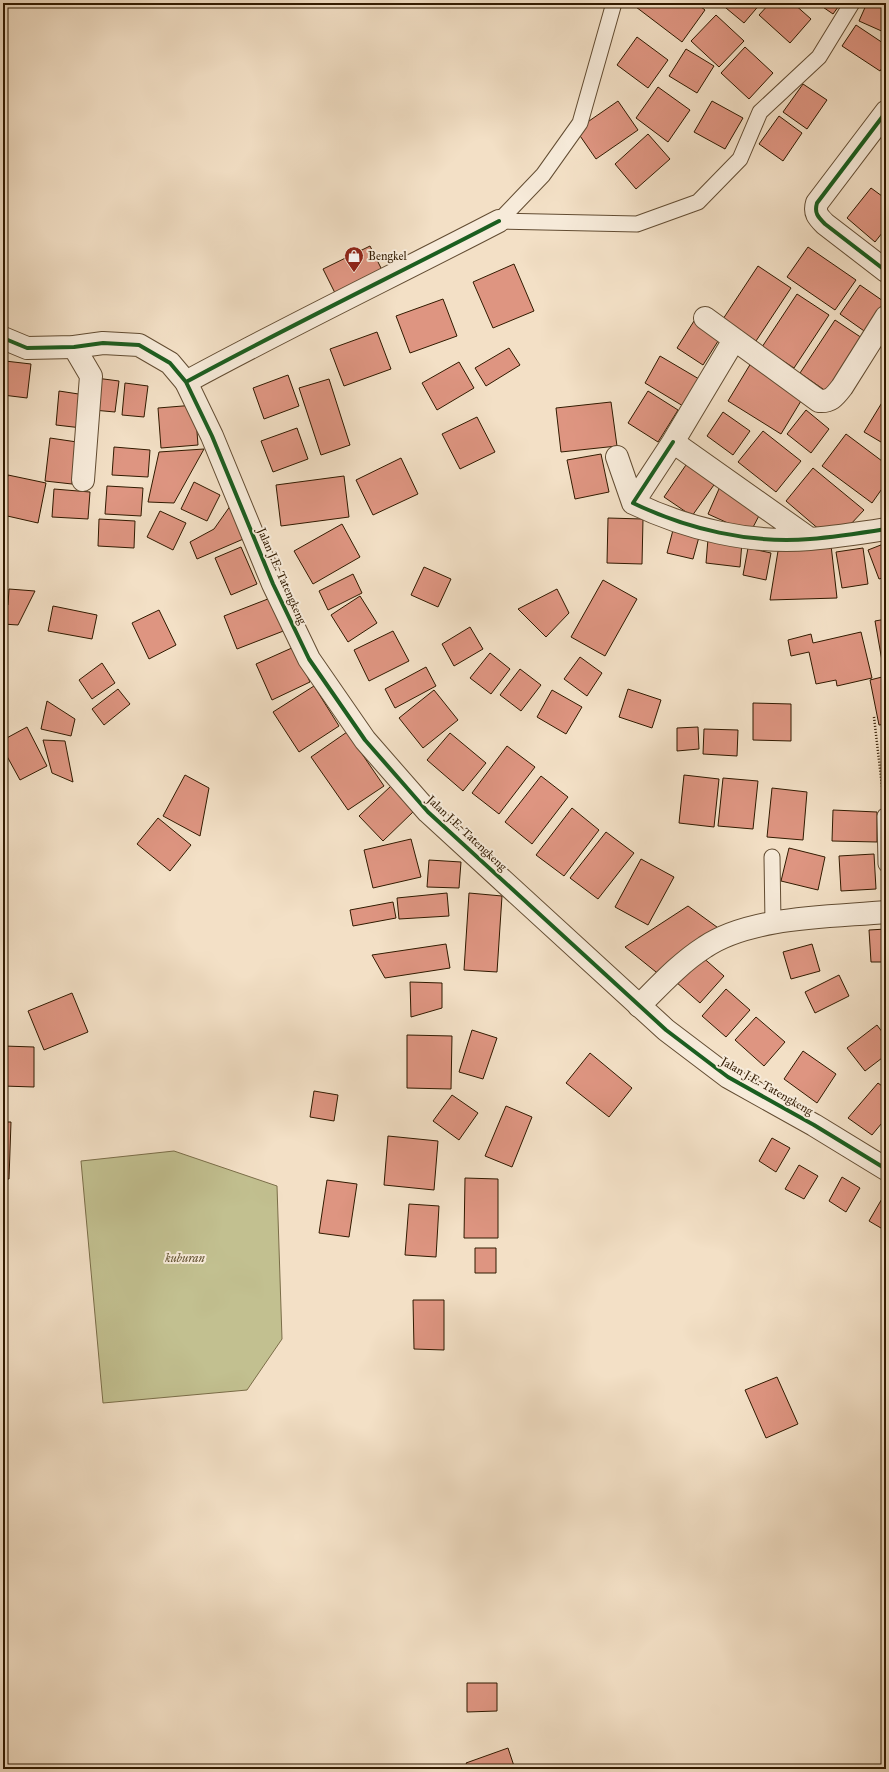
<svg xmlns="http://www.w3.org/2000/svg" width="889" height="1772" font-family="'IM FELL Great Primer',serif">
	<style>
		.green { fill: #c2c090; stroke: #7a6d48 }
		.building { fill: #de9581; stroke: #311a00 }
		.lines { fill: none; stroke-linecap: round; stroke-linejoin: round }
		.service-casing { stroke: #624c32; stroke-width: 17 }
		.minor-casing { stroke: #624c32; stroke-width: 24 }
		.tertiary-casing { stroke: #624c32; stroke-width: 24 }
		.path { stroke: #311a00; stroke-width: 2.5; stroke-dasharray: 1 2; stroke-linecap: butt }
		.service { stroke: #f7ebda; stroke-width: 15 }
		.minor { stroke: #f7ebda; stroke-width: 22 }
		.tertiary { stroke: #f7ebda; stroke-width: 22 }
		.cycleway-casing { stroke: #f7ebda; stroke-width: 6 }
		.cycleway { stroke: #1b5e20; stroke-width: 4 }
		.labels { text-anchor: middle; stroke-width: 4; stroke-linejoin: round; paint-order: stroke }
		.poi-label { font-size: 12px; fill: #311a00; stroke: #f7ebda; text-anchor: start }
		.street-label { font-size: 12px; fill: #311a00; stroke: #f7ebda }
		.park-label { font-size: 12px; font-style: italic; fill: #5c4c2b; stroke: #f7ebda }
	</style>
	<rect width="100%" height="100%" fill="#f3e0c6"/>
	<filter id="stains"><feTurbulence type="fractalNoise" baseFrequency=".005" numOctaves="4"/><feColorMatrix values="0 0 0 0 .2 0 0 0 0 .09 0 0 0 0 .02 0 0 0 .5 -.17"/></filter>
	<radialGradient id="worn" r=".72"><stop offset=".6" stop-color="#630" stop-opacity="0"/><stop offset="1" stop-color="#630" stop-opacity=".3"/></radialGradient>
	<path class="green" d="M174 1151 277 1186 282 1339 247 1390 103 1403 81 1161Z"/>
	<path class="building" d="M639 3H696L705 10 682 42 636 7Z
		M720 3H761L744 23Z
		M770 3H793L811 19 790 43 759 15Z
		M817 3H841L833 14Z
		M867 3H886V33L859 21Z
		M716 15 744 41 719 67 691 41Z
		M856 25 886 45V62L880 71 842 46Z
		M637 37 668 60 648 88 617 65Z
		M745 47 773 73 749 99 721 73Z
		M686 49 714 66 697 93 669 76Z
		M803 84 827 100 807 129 783 112Z
		M658 87 690 110 668 142 636 118Z
		M618 101 638 130 596 159 576 130Z
		M712 101 743 118 725 149 694 132Z
		M779 116 802 133 783 161 759 144Z
		M648 134 670 159 636 189 615 164Z
		M871 188 886 199V228L875 242 847 218Z
		M370 246 385 276 338 299 323 269Z
		M808 247 856 280 835 310 787 277Z
		M514 264 534 311 493 328 473 282Z
		M758 266 791 288 756 341 723 319Z
		M860 285 886 303V306L867 333 840 314Z
		M797 294 829 315 794 368 762 347Z
		M443 299 457 336 410 353 396 316Z
		M835 320 868 342 833 396 800 373Z
		M694 321 720 338 703 365 677 348Z
		M377 332 391 369 344 386 330 349Z
		M509 348 520 365 486 386 475 368Z
		M660 356 699 379 683 406 645 383Z
		M5 361 31 364 27 398 3 395Z
		M459 362 474 388 437 410 422 383Z
		M751 363 804 396 781 434 728 401Z
		M288 375 299 406 264 419 253 388Z
		M96 378 119 381 115 412 93 410Z
		M329 379 350 445 321 455 299 388Z
		M125 383 148 386 144 417 122 415Z
		M59 391 85 395 82 428 56 425Z
		M648 391 678 410 658 442 628 423Z
		M886 396V445L864 432Z
		M611 402 617 446 561 452 556 408Z
		M195 405 198 445 161 448 158 408Z
		M806 410 829 429 811 453 787 434Z
		M723 412 750 431 733 455 707 436Z
		M477 417 495 452 460 469 442 434Z
		M297 428 308 459 273 472 261 441Z
		M763 431 801 461 776 492 738 462Z
		M846 434 886 464V483L872 503 822 466Z
		M50 438 77 442 72 484 45 481Z
		M114 447 150 450 148 477 112 475Z
		M204 449 174 503 148 502 159 452Z
		M601 454 609 492 575 499 567 460Z
		M401 458 418 494 373 515 356 480Z
		M688 462 716 482 692 516 664 497Z
		M813 468 864 510 849 526 821 531 786 501Z
		M8 475 46 483 38 523 3 515V500Z
		M344 476 349 517 281 526 276 485Z
		M194 482 220 495 207 521 181 509Z
		M722 482 762 510 750 533 708 514Z
		M107 486 143 488 141 516 105 514Z
		M54 489 90 492 88 519 52 517Z
		M233 502 248 537 197 559 190 542 214 529Z
		M160 511 186 523 173 550 147 537Z
		M608 518 643 519 642 564 607 563Z
		M99 519 135 521 134 548 98 546Z
		M342 524 360 557 313 584 294 551Z
		M673 530 699 537 693 559 667 553Z
		M708 539 742 542 740 567 706 563Z
		M886 543V577L879 579 868 550Z
		M831 545 837 598 770 600 778 551Z
		M241 547 257 584 231 595 215 558Z
		M748 548 771 553 766 580 743 575Z
		M863 548 868 584 842 588 836 552Z
		M424 567 451 579 438 607 411 595Z
		M353 574 362 593 328 610 319 591Z
		M603 580 637 599 605 656 571 637Z
		M9 589 35 591 18 625 3 624V604L8 605Z
		M557 589 569 613 546 637 518 609Z
		M360 596 377 623 348 642 331 615Z
		M273 597 286 630 237 649 224 616Z
		M53 606 97 615 92 639 48 631Z
		M159 610 176 645 149 659 132 623Z
		M886 619V660L882 661 875 621Z
		M470 627 483 649 454 666 442 644Z
		M393 631 409 661 369 681 354 650Z
		M861 632 872 678 837 686 836 680 816 684 809 652 791 656 788 640 811 634 813 643Z
		M294 647 310 682 272 700 256 664Z
		M490 653 510 669 491 694 470 678Z
		M580 657 602 673 587 696 564 679Z
		M102 663 115 683 92 699 79 680Z
		M426 667 436 686 395 708 385 689Z
		M520 669 541 685 521 711 500 695Z
		M886 676V724L879 725 870 680Z
		M314 686 339 726 299 752 273 712Z
		M118 689 130 704 104 725 92 709Z
		M628 689 661 700 652 728 619 717Z
		M434 690 458 720 423 748 399 718Z
		M552 690 582 707 566 734 537 717Z
		M47 701 75 719 71 736 41 729Z
		M753 703 791 704V741L753 740Z
		M27 727 47 766 20 780 3 749V740Z
		M698 727 699 749 677 751V728Z
		M704 729 738 730 737 756 703 754Z
		M347 732 384 786 348 810 311 757Z
		M450 733 486 763 463 791 427 760Z
		M43 740 65 741 73 782 52 773Z
		M507 746 535 767 499 814 472 793Z
		M185 775 209 788 200 836 163 816Z
		M684 775 719 779 714 827 679 823Z
		M541 776 568 797 532 844 505 822Z
		M723 778 758 781 753 829 718 826Z
		M391 786 414 811 383 841 359 816Z
		M772 788 807 792 803 840 767 837Z
		M572 808 599 830 564 876 536 855Z
		M833 810 877 812V842L832 841Z
		M158 818 191 845 170 871 137 844Z
		M606 832 634 853 598 899 570 878Z
		M411 839 421 877 373 888 364 850Z
		M789 848 825 857 818 890 781 881Z
		M874 854 876 889 841 891 839 856Z
		M641 859 674 877 648 925 615 907Z
		M429 860 461 862 459 888 427 887Z
		M447 893 449 916 399 919 397 898Z
		M469 893 502 896 497 972 464 970Z
		M393 902 396 918 353 926 350 910Z
		M688 906 721 930 661 976 625 947Z
		M886 929V962H871L869 930Z
		M446 944 450 968 385 978 372 955Z
		M812 944 820 971 791 979 783 952Z
		M700 955 724 976 700 1003 676 982Z
		M839 975 849 996 815 1013 805 992Z
		M410 982 442 983V1008L411 1017Z
		M726 989 750 1010 726 1037 702 1016Z
		M72 993 88 1032 44 1050 28 1011Z
		M756 1017 785 1042 764 1066 735 1040Z
		M877 1025 886 1037V1055L865 1071 847 1048Z
		M472 1030 497 1038 483 1079 459 1072Z
		M407 1035 452 1036 451 1089 407 1088Z
		M4 1046 34 1047V1087L3 1086Z
		M803 1051 836 1074 817 1103 784 1079Z
		M590 1053 632 1088 609 1117 566 1083Z
		M878 1083 886 1089V1118L872 1135 848 1118Z
		M314 1091 338 1095 334 1121 310 1117Z
		M452 1095 478 1113 459 1140 433 1121Z
		M506 1106 532 1117 512 1167 485 1156Z
		M3 1122H11L9 1179H3Z
		M388 1136 438 1141 434 1190 384 1185Z
		M772 1138 790 1148 776 1172 759 1161Z
		M799 1165 818 1176 804 1199 785 1189Z
		M842 1177 860 1188 846 1212 829 1201Z
		M465 1178 498 1179V1238H464Z
		M327 1180 357 1184 349 1237 319 1233Z
		M883 1197 886 1199V1231L869 1221Z
		M409 1204 439 1206 436 1257 405 1255Z
		M475 1248H496V1273H475Z
		M413 1300H444V1350L414 1349Z
		M777 1377 798 1424 766 1438 745 1390Z
		M467 1683H497V1711L467 1712Z
		M508 1748 515 1769H469L466 1763Z
		M195 1767V1769H167V1768Z"/>
	<g class="lines">
		<g class="service-casing">
			<path id="service" d="M499 221 637 224 698 202 740 159 760 112 819 57 852 3
				M499 221 543 175 580 123 614 3
				M885 816 886 864
				M772 857 773 923"/>
		</g>
		<g class="minor-casing">
			<path id="minor" d="M886 112 817 203C814 213 818 217 825 224L886 271
				M705 318 819 401C831 402 835 396 842 387L886 317
				M734 340 673 442 810 539
				M74 347 91 376 83 480
				M186 382C289 326 395 275 499 221
				M673 442 633 503C687 529 750 544 810 539 836 537 861 533 886 529
				M617 457 633 503
				M639 1006C660 985 680 963 705 947 751 916 832 917 886 912"/>
		</g>
		<g class="tertiary-casing">
			<path id="tertiary" d="M3 338 27 348 74 347 103 343 139 345 170 363 186 382 212 436 273 584 309 659 365 740 428 812 666 1030 728 1077 814 1125 886 1169"/>
		</g>
		<path class="path" d="M874 717 883 795"/>
		<use href="#service" class="service"/>
		<use href="#minor" class="minor"/>
		<use href="#tertiary" class="tertiary"/>
		<g class="cycleway-casing">
			<path id="cycleway" d="M886 112 817 203C814 213 818 217 825 224L886 271
				M3 338 27 348 74 347 103 343 139 345 170 363 186 382 212 436 273 584 309 659 365 740 428 812 666 1030 728 1077 814 1125 886 1169
				M186 382C289 326 395 275 499 221
				M673 442 633 503C687 529 750 544 810 539 836 537 861 533 886 529"/>
		</g>
		<use href="#cycleway" class="cycleway"/>
	</g>
	<defs>
		<g id="shop-pin" transform="scale(1)"><path d="M0 17L-7.5 6A9.5 9.5 0 1 1 7.5 6Z" fill="#8f2418" stroke="#f7ebda"/><path d="M-5-2.5h2.3a2.7 3.5 0 0 1 5.4 0H5L5.5 6h-11ZM-1.5-2.5h3a1.5 2.3 0 0 0-3 0Z" fill="#fff"/></g>
	</defs>
	<g fill-rule="evenodd">
		<use href="#shop-pin" x="354" y="256"/>
	</g>
	<g class="labels">
		<g class="poi-label">
			<text x="368" y="260">Bengkel</text>
		</g>
		<g class="street-label">
			<text transform="translate(282 576) rotate(66)" y="4">Jalan J.E. Tatengkeng</text>
			<text transform="translate(467 833) rotate(43)" y="4">Jalan J.E. Tatengkeng</text>
			<text transform="translate(767 1086) rotate(30)" y="4">Jalan J.E. Tatengkeng</text>
		</g>
		<g class="park-label">
			<text x="185" y="1262">kuburan</text>
		</g>
	</g>
	<rect width="889" height="1772" fill="none" stroke="#f3e0c6" stroke-width="16"/>
	<rect x="4" y="4" width="881" height="1764" fill="none" stroke="#311a00" stroke-width="2"/>
	<rect x="8" y="8" width="873" height="1756" fill="none" stroke="#311a00"/>
	<rect width="100%" height="100%" filter="url(#stains)"/>
	<rect width="100%" height="100%" fill="url(#worn)"/>
</svg>
